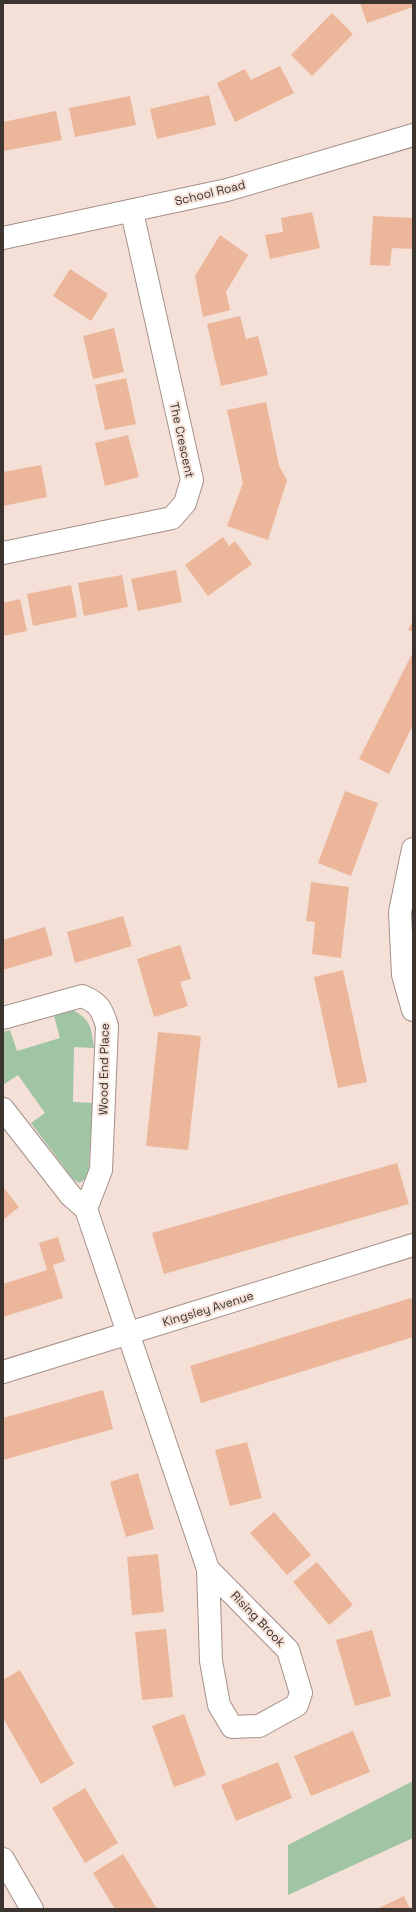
<svg xmlns="http://www.w3.org/2000/svg" width="416" height="1912" font-family="'Space Grotesk',sans-serif">
	<style>
		.green { fill: #9fc5a5 }
		.building { fill: #ebb69a }
		.lines { fill: none; stroke-linecap: round; stroke-linejoin: round }
		.minor-casing { stroke: #a49088; stroke-width: 24 }
		.minor { stroke: #fff; stroke-width: 22 }
		.labels { text-anchor: middle; stroke-width: 4; stroke-linejoin: round; paint-order: stroke }
		.street-label { font-size: 12px; fill: #3c3430; stroke: #f5e0d7 }
	</style>
	<rect width="100%" height="100%" fill="#f5e0d7"/>
	<path class="green" d="M71 1009C91 1020 91 1026 94 1048L74 1047 73 1102 93 1103 88 1178 79 1183 73 1179 31 1123 45 1113 18 1075 3 1085V1032L10 1030 17 1051 60 1038 54 1016Z
		M413 1781V1838L288 1895V1845Z"/>
	<path class="building" d="M360 3H413V7L367 23Z
		M332 13 353 34 312 76 291 55Z
		M280 66 294 93 235 122 217 83 245 69 251 80Z
		M209 95 216 125 157 139 150 109Z
		M130 96 136 125 75 137 69 108Z
		M56 111 62 140 3 151V122Z
		M312 212 320 248 270 259 265 235 283 232 281 218Z
		M373 216 413 218V249L392 248 390 266 370 265Z
		M220 235 248 255 226 292 230 310 203 317 195 276Z
		M70 269 108 294 91 321 53 296Z
		M240 316 246 339 258 336 268 375 221 386 207 324Z
		M114 328 124 372 93 379 83 336Z
		M126 378 136 424 105 430 95 385Z
		M266 402 279 466 287 480 268 540 227 526 243 483 227 410Z
		M128 435 139 477 105 486 95 443Z
		M41 465 47 497 3 506V472Z
		M223 537 229 546 235 541 252 564 208 596 185 565Z
		M176 570 182 602 138 611 131 579Z
		M122 575 128 607 84 616 78 583Z
		M71 585 77 617 33 626 27 594Z
		M20 599 27 631 3 636V603Z
		M413 620V632L408 630Z
		M413 652V725L389 774 359 759Z
		M345 791 378 803 351 876 318 863Z
		M311 882 349 887 341 958 312 954 315 922 306 921Z
		M123 916 132 946 75 963 67 932Z
		M45 927 53 955 3 970V940Z
		M180 945 191 979 180 982 188 1006 154 1017 137 959Z
		M343 970 367 1082 338 1088 314 977Z
		M158 1032 201 1036 188 1150 146 1146Z
		M397 1163 409 1204 164 1274 152 1233Z
		M3 1187 19 1207 3 1220Z
		M58 1237 65 1261 53 1265 63 1298 3 1317V1284L47 1270 39 1243Z
		M411 1298 413 1303V1337L201 1403 190 1366Z
		M103 1390 113 1429 3 1460V1418Z
		M247 1442 262 1498 230 1506 215 1450Z
		M138 1473 154 1529 126 1537 110 1482Z
		M274 1512 311 1555 287 1575 250 1533Z
		M158 1554 164 1612 132 1615 127 1557Z
		M317 1562 353 1605 329 1625 293 1582Z
		M166 1629 173 1697 142 1700 135 1632Z
		M372 1630 391 1696 355 1706 336 1640Z
		M20 1670 74 1764 41 1784 3 1718V1680Z
		M184 1714 206 1775 174 1787 152 1726Z
		M353 1731 370 1772 311 1796 294 1756Z
		M278 1762 292 1798 236 1821 221 1785Z
		M85 1788 118 1843 85 1863 52 1808Z
		M123 1854 157 1909H115L93 1873Z
		M404 1896 410 1909H377Z"/>
	<g class="lines">
		<g class="minor-casing">
			<path id="minor" d="M3 238 227 190 413 135
				M3 553 172 518 185 503 192 480 132 212
				M413 849 400 912 403 975 413 1010
				M3 1018 82 996C99 1003 102 1009 107 1026L101 1170 86 1209
				M3 1109 71 1196 86 1209 208 1569 288 1650 301 1693 297 1705 259 1726 232 1727 219 1705 211 1661 208 1569
				M3 1372 413 1245
				M3 1859 32 1909"/>
		</g>
		<use href="#minor" class="minor"/>
	</g>
	<g class="labels">
		<g class="street-label">
			<text transform="translate(210 193) rotate(-14)" y="4">School Road</text>
			<text transform="translate(182 440) rotate(78)" y="4">The Crescent</text>
			<text transform="translate(104 1069) rotate(-89)" y="4">Wood End Place</text>
			<text transform="translate(208 1309) rotate(-17)" y="4">Kingsley Avenue</text>
			<text transform="translate(258 1619) rotate(46)" y="4">Rising Brook</text>
		</g>
	</g>
	<rect width="416" height="1912" fill="none" stroke="#3c3430" stroke-width="8"/>
</svg>
